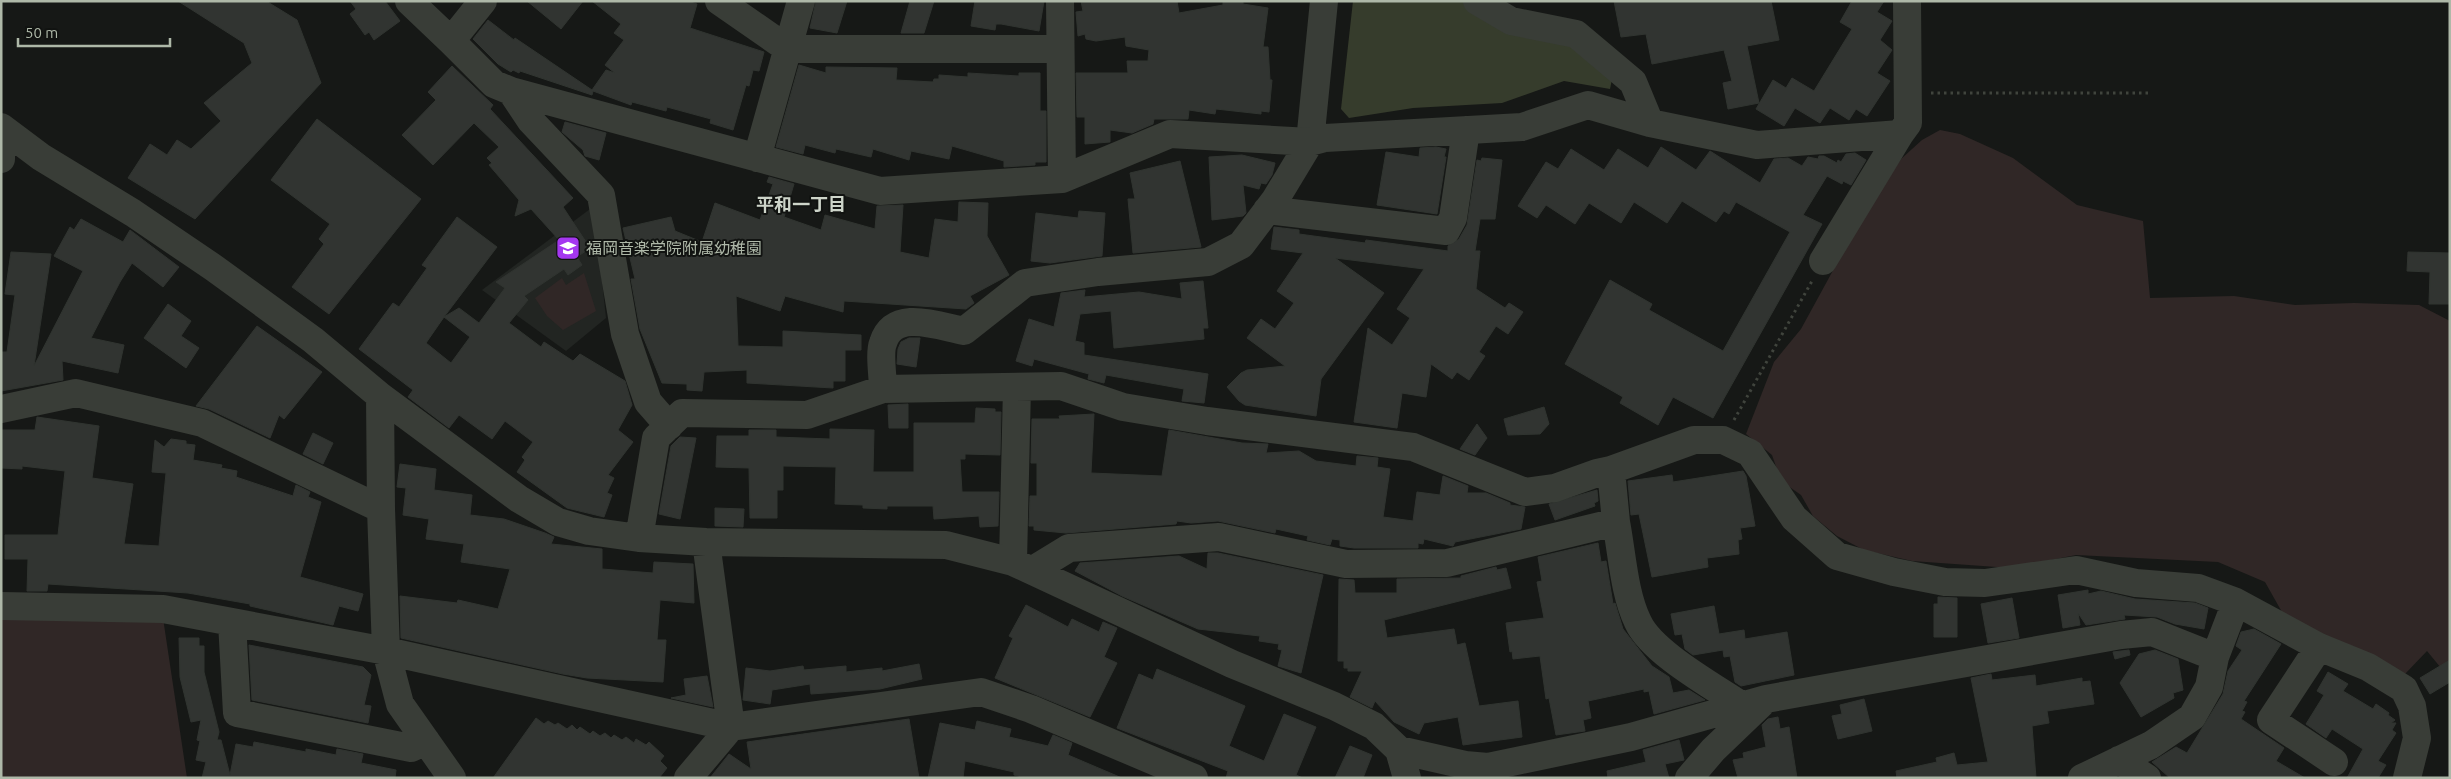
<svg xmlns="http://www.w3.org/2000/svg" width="2451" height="779" font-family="Ubuntu,'Noto Sans JP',sans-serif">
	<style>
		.built { fill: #222522 }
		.green { fill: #302726 }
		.water { fill: #363c2c }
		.building { fill: #313431; stroke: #303430; fill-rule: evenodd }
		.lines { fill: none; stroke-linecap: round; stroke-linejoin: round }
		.path { stroke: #40443d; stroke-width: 3; stroke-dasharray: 2.5 4; stroke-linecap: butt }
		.minor { stroke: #393d37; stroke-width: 28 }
		.labels { text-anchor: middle; stroke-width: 4; stroke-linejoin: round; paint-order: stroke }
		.poi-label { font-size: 16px; fill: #aeb8a8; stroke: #111311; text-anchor: start }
		.neighbourhood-label { font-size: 18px; font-weight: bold; fill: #cdd4c9; stroke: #111311 }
	</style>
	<rect width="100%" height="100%" fill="#161816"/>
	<path class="built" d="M594 206 606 318 566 351 482 290Z"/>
	<path class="green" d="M1940 130 1960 134 2013 158 2077 205 2143 221 2150 298 2234 296 2295 305 2354 303 2419 305 2450 321V679L2427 651 2404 675 2295 635 2265 582 2218 562 2076 555 2011 568 1912 561 1864 550 1837 536 1813 516 1801 495 1781 481 1772 455 1746 434 1774 362 1801 329 1860 221 1901 159 1922 140Z
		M584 273 596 311 563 330 547 316 535 298 562 278 566 285Z
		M1 615 163 618 187 778H1Z"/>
	<path class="water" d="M1353 1H1464L1576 42 1613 74 1610 89 1564 81 1502 103 1413 108 1349 118 1341 109Z"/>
	<path class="building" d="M178 1H266L297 20 321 83 195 219 128 178 150 144 167 155 177 140 191 149 221 121 204 103 252 63 244 43Z
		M350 1H385L400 21 374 40 369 32 365 35 350 14 356 9Z
		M527 1H583L561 29Z
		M592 1H687L697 4 690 28 764 52 759 71 753 70 749 86 746 85 733 130 710 123 711 119 667 107 666 111 632 102 631 105 593 91 592 95 520 71 519 73 513 70 511 72 498 64 473 39 488 20 514 40 515 38 592 90 606 70 615 73 605 65 624 40 614 33 621 24Z
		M816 1H847L837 33 810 28Z
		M910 1H934L924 33H901Z
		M975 1H1044L1039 31 1001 24H996L995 30 971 26Z
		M1081 1H1177L1179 13 1223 5V1H1243V4L1268 8 1263 47H1268L1270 80H1272L1269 112 1261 111V114L1216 109 1215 114 1189 110 1188 119H1154L1153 124 1132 133 1110 130V142L1085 144V117H1077L1076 73H1128L1127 61H1148L1149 50 1126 46 1125 37 1096 41 1086 39 1085 34 1078 36 1076 12 1083 11Z
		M1614 1H1771L1779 40 1747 46 1759 103 1728 109 1723 83 1732 81 1724 50 1652 64 1646 34 1621 37Z
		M1852 1H1884L1877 12 1892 21 1880 40 1892 50 1877 73 1890 81 1867 116 1856 109 1849 120 1830 108 1820 123 1795 108 1784 126 1756 109 1773 80 1786 88 1792 78 1814 91 1852 29 1840 22Z
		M799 65 826 73V67L897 68 896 80 933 82 934 79H939V75L968 77V73L1019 76V73H1040V111H1046V162H1035V165L1004 167V161L952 146 949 159 911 151 909 160 873 149 871 157 836 149 835 153 805 145 803 154 776 147Z
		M452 66 493 105 490 109 573 198 563 207 590 248 577 257 582 265 568 275 564 269 524 296 528 300 509 323 541 347 544 342 573 361 580 354 625 381 632 405 618 430 633 442 608 475 614 478 607 493 612 495 604 517 567 508 517 472 525 460 522 457 533 442 505 421 492 439 459 415 449 428 408 397 413 390 359 349 393 303 399 307 427 268 422 265 457 217 497 247 444 317 459 308 479 323 505 288 496 282 559 240 531 209 515 216 519 200 489 165 492 163 487 158 499 147 474 123 433 165 402 135 436 100 428 92ZM444 317 470 337 451 363 426 343Z
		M317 119 421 199 329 314 292 287 324 244 319 239 330 224 271 180Z
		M565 122 606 133 599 160 585 156 583 150 562 132Z
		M1436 147 1446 149 1444 157H1446L1437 214 1377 205 1386 152 1419 157 1420 148Z
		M1661 147 1696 170 1710 151 1760 183 1774 159 1788 158 1802 166 1808 157 1818 159 1819 156H1824L1837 163 1838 160 1841 162 1846 154 1855 153 1866 160 1851 185 1843 181 1842 184 1827 176 1803 215 1822 224 1713 418 1673 397 1658 425 1620 403 1623 397 1565 364 1610 280 1652 304 1649 310 1723 351 1790 232 1736 202 1729 214 1724 211 1716 222 1682 201 1667 223 1634 202 1621 223 1589 203 1575 224 1546 205 1537 218 1518 206 1546 162 1558 169 1571 149 1604 170 1618 149 1648 168Z
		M1242 155 1275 163 1272 175 1266 184 1261 183 1259 189 1243 185 1246 213 1243 216 1212 220 1209 157Z
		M1482 158 1502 160 1495 219H1480L1475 251H1480L1476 289 1505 308 1509 303 1523 312 1508 334 1496 326 1479 352 1485 356 1469 380 1457 372 1452 379 1431 364 1426 397 1402 393 1397 428 1354 422 1368 328 1392 345 1410 318 1397 309 1424 269 1335 258 1384 293 1321 379 1316 416 1245 405 1239 401 1227 387 1241 373 1247 370 1285 366 1247 338 1261 319 1275 329 1294 303 1277 291 1303 253 1271 249 1274 227 1299 230V234L1365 243 1366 240 1448 251V246L1459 239 1467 225 1477 160 1481 161Z
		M1180 161 1201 247 1133 253 1128 199H1135L1130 173Z
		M769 177 794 184 784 217 821 230 825 215 875 229 877 206 903 205 900 252 929 258 935 219 958 222 959 202 988 203 987 236 1009 275 970 296 974 303 966 309 844 301 843 312 785 296 780 311 736 296 738 346 783 347V331L861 335V350H845V381H833V388L747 383V370L704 372 702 391 687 390V384L662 383 640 329 631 279H635L623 228 671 217 675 231 702 242 715 203 760 220 773 184 767 182Z
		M1079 211 1105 213 1102 256 1050 263 1031 261 1036 213 1078 218Z
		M81 219 123 242 130 230 179 267 163 287 132 263 120 282 91 338 124 345 118 373 62 361 63 380 1 391V352H7L15 295 5 294 11 252 51 254 34 366 83 271 54 256 70 227 74 230Z
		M2408 252 2450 253 2449 304H2429L2430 272 2407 271Z
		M1203 281 1208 328H1203L1204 339 1114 348 1111 311 1080 314 1075 341 1084 343V355L1208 374 1204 403 1182 401 1184 389 1106 375 1104 383 1088 379 1089 374 1034 359 1032 366 1016 361 1029 319 1054 327 1061 293 1085 290 1084 297 1139 292 1182 299 1180 283Z
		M168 304 191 321 181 336 199 348 186 368 144 338Z
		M257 326 322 372 284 419 279 415 270 438 209 409 196 406Z
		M909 338H920L916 367 897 364 898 349 901 342Z
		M908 404V428H889L888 405Z
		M1544 407 1549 424 1540 434 1508 435 1504 419Z
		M976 408 995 409V412H1001L1000 455 965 454V459H960L962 492H999L998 526 980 527 979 516 934 519 933 506H887V509L863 508V505L835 504 836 467 783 466V490H777V518H750L749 468 716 467 717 436H749V430H776V437L830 439V429L874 430 873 472H914V423H975Z
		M1094 414 1091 473 1162 476 1169 430 1242 443 1268 444 1266 453 1299 451 1316 461 1356 466 1357 456 1378 458 1377 467 1390 469 1383 517 1413 521 1417 492 1440 495 1443 476 1468 486 1467 493H1486L1510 503V505L1525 507 1521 529 1455 542 1453 546 1424 539 1423 544 1418 543V548H1354L1340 546V540L1332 539 1330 545 1307 540 1308 536 1276 529 1275 533 1218 521 1191 523 1177 521 1176 524 1066 533 1034 530V526H1029L1030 496H1037V463H1031L1032 419H1060L1059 416Z
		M37 417 99 426 92 478 133 484 124 544 159 546 166 473 152 472 155 440 164 447 171 439 186 441V444L195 445 193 460 222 465 221 468 237 471 236 477 293 496 296 485 310 492 308 497 321 502 300 577 363 594 358 611 339 606 333 625 250 606V604L188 593 48 584 47 591H27L28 559H5V535H58L65 471 22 466V469L1 468V430H35Z
		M1477 424 1487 438 1475 455 1460 449Z
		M313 433 333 443 323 464 303 454Z
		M680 437 696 438 680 519 659 514 671 446Z
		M400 464 436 469 434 490 472 495 470 515 504 519 545 533 554 537 551 544 602 549V569L653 573 654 562 693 564 694 603 660 600 657 640H666L663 682 587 678 563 674 401 638 400 596 457 603 458 600 498 609 510 569 461 562 464 544 426 539 429 519 403 515 406 488 397 487Z
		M1743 471 1746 476 1755 526 1740 528 1742 539 1738 540 1739 554 1707 558 1708 567 1652 577 1639 514 1631 515 1628 481 1672 475 1673 482Z
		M1597 490 1598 501 1594 503 1595 506 1555 520 1549 504Z
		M715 508 744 509 743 527 715 526Z
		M1598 543 1601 562 1606 561 1613 604 1615 603 1623 629 1652 666 1669 677 1673 693 1689 690 1705 700 1654 714 1649 691 1644 692V689L1588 701 1591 718 1583 720 1585 731 1556 735 1549 698 1546 699 1540 656 1513 659 1512 651 1510 652 1506 623 1544 618 1537 582 1542 581 1538 557Z
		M1208 553H1218L1323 575 1301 673 1278 666 1282 650 1278 649 1279 644 1259 641 1260 636 1198 629 1122 596 1075 571 1080 563 1179 556 1207 569Z
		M1496 567 1497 570 1506 568 1511 588 1384 620 1387 638 1454 629 1457 645 1465 643 1479 706 1518 701 1522 737 1463 745 1458 717 1424 723 1419 734 1394 722 1375 701 1372 708 1350 697 1362 671H1348V668H1344V661H1338L1339 579 1354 580 1355 593H1397V579L1461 578V576Z
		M2088 590V594L2101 591 2135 599 2195 603 2208 608 2204 629 2175 624 2157 617 2124 615 2125 619 2086 625 2078 613 2080 625 2063 628 2058 595Z
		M1938 597 1957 598V637H1934V604H1938Z
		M2012 598 2019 638 1988 643 1981 604Z
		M1026 605 1068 627 1072 619 1099 632 1103 622 1117 628 1104 657 1117 663 1090 717 995 678 1013 638 1009 636Z
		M1714 606 1719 634 1744 630 1745 639 1787 632 1794 675 1741 686 1735 682 1730 656 1724 657 1723 650 1693 655 1685 649 1682 634 1675 635 1671 614Z
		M2254 629 2281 644 2244 701 2247 702 2242 711 2245 712 2241 719 2284 748 2276 761 2305 778H2170L2152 762 2176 747 2187 753 2223 694 2228 671 2242 650 2236 646 2241 632Z
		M179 638H199V646H204V672L219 732 217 740H221L230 775 236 744 253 747 254 742 306 752V749L336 755 337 749 363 754 361 763 396 770 395 778H202L206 762 196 760 200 741 197 740 201 720 191 722 180 677Z
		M249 645 363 667 371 675 364 705 371 706 368 723 252 700Z
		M2129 650 2130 655 2115 659 2113 652Z
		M2155 650 2178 659 2183 690 2173 693 2174 698 2141 717 2120 683 2139 654Z
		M2450 660V682L2430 694 2420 678Z
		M919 664 922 679 880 689 811 694 810 684 772 690 770 704 743 700 746 668 770 671 803 666 804 670 846 666V672L882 668V671Z
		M1157 669 1245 706 1229 746 1264 761 1284 714 1316 727 1296 775 1303 778H1226L1228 771 1117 728 1139 674 1153 680Z
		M2328 672 2348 684 2343 691 2373 709 2376 704 2389 713 2388 715 2395 720 2391 723H2396L2392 730 2396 733 2378 761 2386 765 2378 778H2347L2363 749 2332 729 2326 738 2306 724 2324 695 2317 691Z
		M1991 674 1992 680 2035 675 2036 686 2082 678V682L2090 681 2094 704 2047 711 2049 723 2032 726 2036 778H1897L1896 771 1937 762 1936 758 1954 753 1957 765 1988 762 1971 678Z
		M707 676 713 707 671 698 686 695 684 679Z
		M1864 699 1872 731 1838 739 1832 716 1842 714 1840 705Z
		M1778 717 1780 729 1789 727 1797 778H1738L1733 760 1744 758 1743 753 1766 747 1762 725 1768 719Z
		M536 718 544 724 548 721 555 725 558 723 567 729 572 725 577 730 580 727 590 734 593 731 600 736 605 733 611 738 614 735 622 740 626 737 634 743 636 739 646 745 649 742 664 756 660 761 667 768 659 778H493Z
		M909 719 919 778H710L729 754 751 769 747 742Z
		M977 721 1011 729 1009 737 1048 746 1053 735 1072 743 1068 755 1122 778H1025L1014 775V772L965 761 963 778H928L940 723 975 730Z
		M1679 740 1684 760 1665 764 1669 778H1608L1607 771 1646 762 1643 750Z
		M1350 746 1372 755 1363 778H1335Z"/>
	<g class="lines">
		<path class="path" d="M1931 93H2148
			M1734 420 1812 281"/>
		<path class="minor" d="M409 1 451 41 483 1
			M719 1 788 49H1060
			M1060 1 1062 179
			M1477 1 1511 21 1576 34 1633 82 1650 123
			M451 41 494 84 511 91 880 191 1062 179 1170 134 1310 142 1325 138 1522 127 1588 105 1650 123 1757 145 1900 134 1908 123 1907 1
			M511 91 531 121 601 195 625 334 648 402 669 426
			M1 127 41 157 133 213 214 268 313 340 380 396 519 499 558 522 589 531 639 538 706 542 946 545 1013 562 1232 664 1334 706 1374 726 1399 750 1407 778
			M1 142V159
			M757 158 801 1
			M1267 210 1446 231 1453 218 1466 130
			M1823 261 1900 134
			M883 389C883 377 879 353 883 343 894 308 938 326 964 331L1025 283 1098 272 1208 262 1241 245 1275 200 1310 142 1324 1
			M380 396 381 509 386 651 400 704 452 778
			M1 409 76 393 202 423 381 509
			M1616 522C1622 553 1624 594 1638 622 1652 653 1715 687 1744 707
			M639 538 656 438 682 413 807 415 883 389 1061 386 1123 407 1207 421 1413 447 1525 492 1555 488 1597 473 1611 470
			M1013 562 1017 387
			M1033 570 1069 548 1219 537 1346 564 1447 563 1616 522 1611 470 1694 440H1723L1750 453 1794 518 1837 556 1894 572 1945 582 1985 583 2076 570 2136 583 2198 588 2236 602 2319 647 2368 667 2404 689 2412 706 2417 738 2407 778
			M1 606 163 609 386 651 731 727 981 692 1031 709 1194 778
			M232 622 237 713 411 748 426 741
			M2319 647 2271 720 2334 762
			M1399 750 1465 765 1488 767 1631 737 1766 699 2121 635 2152 632 2215 657
			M2119 760 2147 778
			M688 778 731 727 706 542
			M1689 778 1713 750 1761 704
			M2082 778 2151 745 2192 717 2209 687 2215 657 2236 602"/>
	</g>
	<defs>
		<g id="school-square" transform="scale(1.25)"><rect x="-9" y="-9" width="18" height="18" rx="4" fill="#a537f0" stroke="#111311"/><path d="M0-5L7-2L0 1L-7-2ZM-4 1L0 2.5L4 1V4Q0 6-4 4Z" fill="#fff"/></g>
	</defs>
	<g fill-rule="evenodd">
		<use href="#school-square" x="568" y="248"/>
	</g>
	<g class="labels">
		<g class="poi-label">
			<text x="586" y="254">福岡音楽学院附属幼稚園</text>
		</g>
		<g class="neighbourhood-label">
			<text x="801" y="211">平和一丁目</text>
		</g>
	</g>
	<rect width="2451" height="779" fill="none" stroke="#aeb8a8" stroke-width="5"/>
	<path d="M18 38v8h152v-8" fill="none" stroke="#aeb8a8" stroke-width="2.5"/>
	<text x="25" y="38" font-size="15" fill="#aeb8a8" stroke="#111311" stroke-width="4" paint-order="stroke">50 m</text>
</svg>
